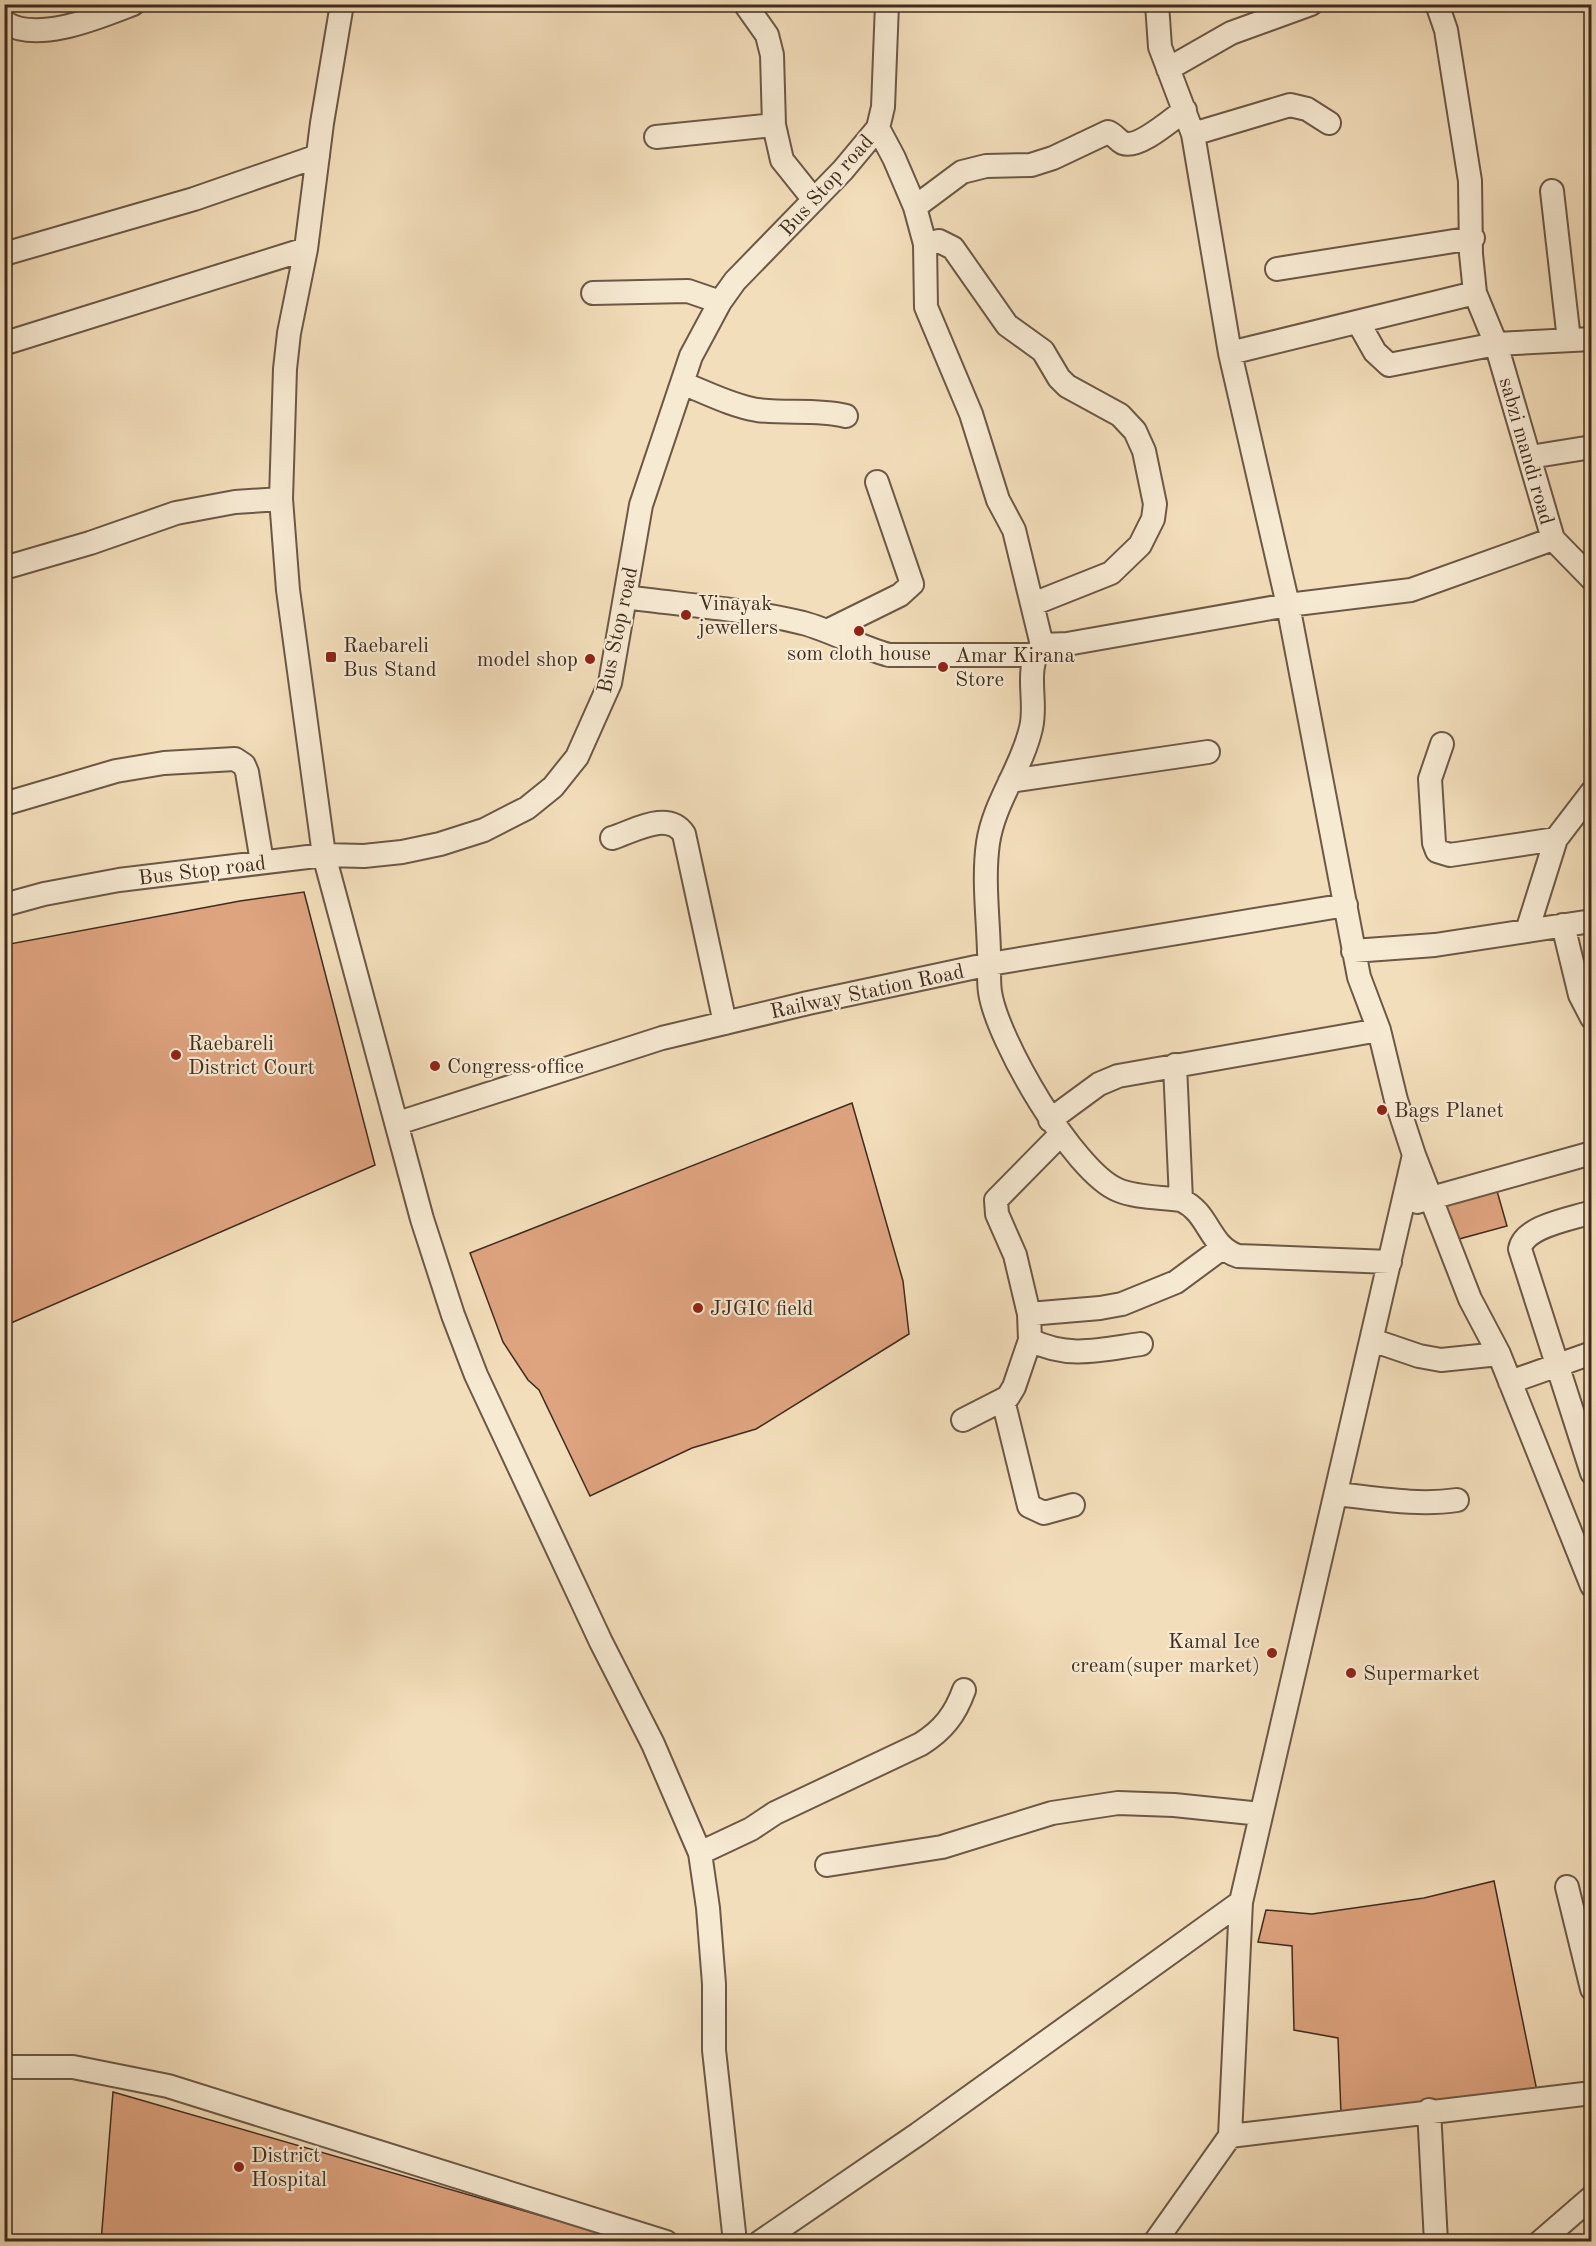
<svg xmlns="http://www.w3.org/2000/svg" width="1596" height="2246" font-family="'Old Standard TT',serif">
	<style>
		.building { fill: #dea37f; stroke: #3f2b1f; stroke-width: 1.5 }
		.lines { fill: none; stroke-linecap: round; stroke-linejoin: round }
		.minor-casing { stroke: #6c5846; stroke-width: 26 }
		.minor { stroke: #f7ead3; stroke-width: 22 }
		.poi-dot { fill: #8f2418; stroke: #f7ead3; stroke-width: 2 }
		.labels { text-anchor: middle; stroke-width: 4.5; stroke-linejoin: round; paint-order: stroke }
		.street-label { font-size: 21px; fill: #3f2b1f; stroke: #f7ead3 }
		.poi-label { font-size: 21px; fill: #3f2b1f; stroke: #f7ead3; text-anchor: start }
	</style>
	<rect width="100%" height="100%" fill="#f3debb"/>
	<filter id="stains"><feTurbulence type="fractalNoise" baseFrequency=".00333" numOctaves="4"/><feColorMatrix values="0 0 0 0 .2 0 0 0 0 .09 0 0 0 0 .02 0 0 0 .5 -.17"/></filter>
	<radialGradient id="worn" r=".72"><stop offset=".6" stop-color="#630" stop-opacity="0"/><stop offset="1" stop-color="#630" stop-opacity=".3"/></radialGradient>
	<path class="building" d="M304 892 375 1165 4 1326V945L240 901Z
		M852 1103 903 1281 909 1334 756 1429 692 1448 590 1496 539 1390 528 1380 503 1342 470 1253Z
		M1495 1184 1507 1226 1459 1239 1443 1201Z
		M1494 1881 1537 2091 1341 2114 1338 2038 1294 2030 1292 1946 1258 1942 1266 1910 1312 1914 1424 1898Z
		M113 2092 632 2242H101Z"/>
	<g class="lines">
		<g class="minor-casing">
			<path id="minor" d="M342 4 322 123 306 249 289 333 285 369 281 499 288 590 324 855 422 1219 453 1315 476 1375 601 1642 653 1744 700 1853 708 1908 714 1984V2050L735 2242
				M745 4 767 35 772 55 774 125 782 160 814 200
				M1437 4 1446 30 1470 181 1471 254 1475 293
				M4 22C37 44 99 17 133 4
				M1168 69 1231 33 1311 4
				M878 128 894 158 915 207 925 244 926 307 971 414 998 500 1014 530 1042 645 1067 644 1288 605 1411 590 1553 539
				M1193 134 1290 105 1307 109 1329 123
				M656 137 774 125
				M1552 191 1569 340
				M915 207 962 172 986 166 1031 165 1053 158 1108 132C1114 134 1117 140 1123 143 1139 149 1172 119 1185 110
				M925 244 939 241 953 248 1007 325 1043 351 1059 378 1067 386 1120 415 1135 431 1144 451 1155 504 1153 519 1140 545 1111 573 1033 604
				M4 254 194 199 318 156
				M1277 269 1473 238
				M593 293 688 291 720 302
				M1358 322 1375 352 1389 365 1496 344 1553 539 1592 579
				M9 342 306 249
				M1230 353 1475 293 1496 344 1592 339
				M682 383C705 392 732 406 757 410 787 414 816 409 846 416
				M1530 457 1592 447
				M4 568 90 543 176 513 235 502 281 499
				M625 597C684 605 745 609 803 623 833 631 859 647 889 655H1035
				M829 630 900 595 912 584 877 482
				M1042 645C1023 670 1038 700 1031 728 1022 768 994 802 988 843 983 878 988 916 989 952 990 965 988 979 990 992 997 1040 1074 1172 1118 1190 1137 1198 1161 1197 1181 1200 1210 1213 1208 1246 1238 1256L1390 1262
				M1442 744 1430 779 1434 843 1437 851 1450 855 1556 839
				M1010 781 1208 752
				M4 804 116 771 164 763 235 759 244 765 247 772 262 862
				M612 838C634 831 668 810 684 834L725 1023
				M4 905 44 894 119 880 324 855 364 856 402 852 440 844 484 830 527 808 553 787 577 757 610 683 641 505 691 356 720 302 735 281 843 170 878 128 883 107 887 4
				M1563 925 1580 995 1592 1018
				M1527 931 1556 839 1592 792
				M1353 951 1435 945 1592 921
				M1175 1065 1181 1200
				M1050 1120 1099 1084 1118 1076 1379 1030
				M398 1123 662 1038 808 1003 990 964 1346 905
				M1414 1155 1470 1299 1499 1354 1592 1586
				M1417 1202 1592 1153
				M1592 1212C1571 1219 1524 1226 1520 1249L1592 1473
				M1029 1314 1100 1308 1122 1304 1176 1282 1222 1248
				M1030 1340C1069 1359 1099 1350 1141 1344
				M1372 1340 1419 1356 1441 1360 1499 1354
				M1510 1382 1592 1353
				M1003 1400 1029 1506 1044 1513 1073 1505
				M963 1420 1008 1397 1014 1387 1030 1340 1029 1314 1015 1255 997 1214 996 1200 1061 1134
				M1336 1494C1376 1498 1417 1506 1457 1500
				M700 1853 751 1829 775 1813 921 1744C943 1730 955 1715 964 1690
				M827 1865 942 1847 1052 1813 1118 1803 1174 1805 1261 1814
				M1567 1887 1592 1989
				M4 2067H73L168 2086 666 2242
				M1429 2110 1436 2242
				M1230 2136 1592 2093
				M760 2242 918 2134 1241 1902
				M1155 2242 1230 2136 1241 1902 1414 1155 1396 1100 1379 1030 1359 977 1288 605 1230 353 1193 134 1160 47 1157 4
				M1540 2242 1592 2197"/>
		</g>
		<use href="#minor" class="minor"/>
	</g>
	<g class="poi-dot">
		<circle cx="686" cy="615" r="6"/>
		<circle cx="859" cy="631" r="6"/>
		<rect x="325" y="651" width="12" height="12" rx="3"/>
		<circle cx="590" cy="659" r="6"/>
		<circle cx="943" cy="667" r="6"/>
		<circle cx="176" cy="1055" r="6"/>
		<circle cx="435" cy="1066" r="6"/>
		<circle cx="1382" cy="1110" r="6"/>
		<circle cx="698" cy="1308" r="6"/>
		<circle cx="1272" cy="1653" r="6"/>
		<circle cx="1351" cy="1673" r="6"/>
		<circle cx="239" cy="2167" r="6"/>
	</g>
	<g class="labels">
		<g class="street-label">
			<text transform="translate(826 185) rotate(-48)" y="7">Bus Stop road</text>
			<text transform="translate(1527 451) rotate(74)" y="7">sabzi mandi road</text>
			<text transform="translate(617 630) rotate(-78)" y="7">Bus Stop road</text>
			<text transform="translate(202 870) rotate(-7)" y="7">Bus Stop road</text>
			<text transform="translate(867 991) rotate(-12)" y="7">Railway Station Road</text>
		</g>
		<g class="poi-label">
			<text x="698" y="610">Vinayak<tspan x="698" dy="24">jewellers</tspan></text>
			<text x="343" y="652">Raebareli<tspan x="343" dy="24">Bus Stand</tspan></text>
			<text x="859" y="660" text-anchor="middle">som cloth house</text>
			<text x="955" y="662">Amar Kirana<tspan x="955" dy="24">Store</tspan></text>
			<text x="578" y="666" text-anchor="end">model shop</text>
			<text x="188" y="1050">Raebareli<tspan x="188" dy="24">District Court</tspan></text>
			<text x="447" y="1073">Congress office</text>
			<text x="1394" y="1117">Bags Planet</text>
			<text x="710" y="1315">JJGIC field</text>
			<text x="1260" y="1648" text-anchor="end">Kamal Ice<tspan x="1260" dy="24">cream(super market)</tspan></text>
			<text x="1363" y="1680">Supermarket</text>
			<text x="251" y="2162">District<tspan x="251" dy="24">Hospital</tspan></text>
		</g>
	</g>
	<rect width="1596" height="2246" fill="none" stroke="#f3debb" stroke-width="24"/>
	<rect x="6" y="6" width="1584" height="2234" fill="none" stroke="#3f2b1f" stroke-width="3"/>
	<rect x="12" y="12" width="1572" height="2222" fill="none" stroke="#3f2b1f" stroke-width="1.5"/>
	<rect width="100%" height="100%" filter="url(#stains)"/>
	<rect width="100%" height="100%" fill="url(#worn)"/>
</svg>
